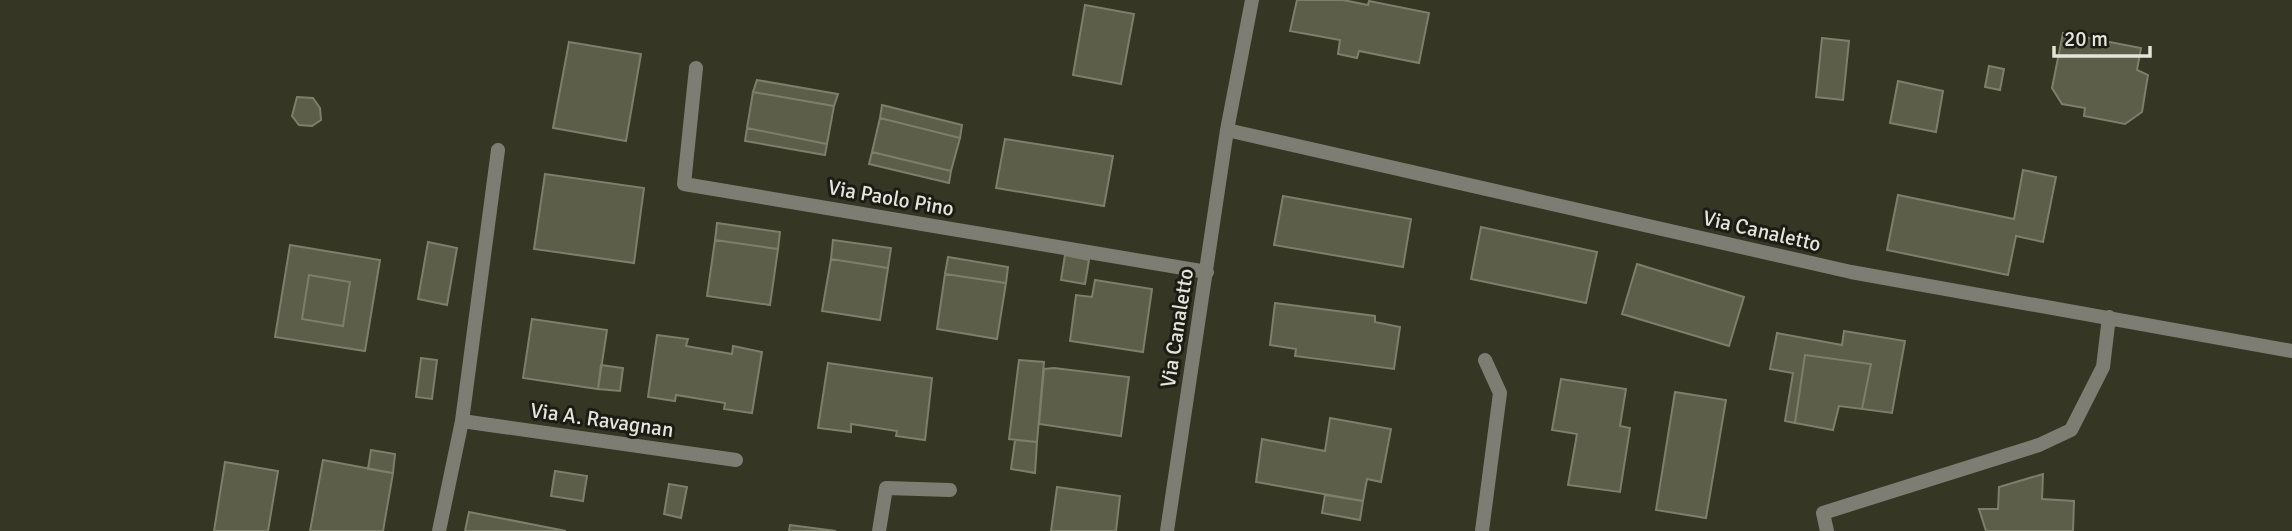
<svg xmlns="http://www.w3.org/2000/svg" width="2292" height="531" font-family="Signika,sans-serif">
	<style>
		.building { fill: #5d5e4a; stroke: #7d7f6a; stroke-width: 2; fill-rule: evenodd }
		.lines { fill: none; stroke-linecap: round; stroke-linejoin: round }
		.minor { stroke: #7d7d74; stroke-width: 14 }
		.labels { text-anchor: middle; stroke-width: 6; stroke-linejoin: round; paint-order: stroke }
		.street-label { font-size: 21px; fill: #e4e5da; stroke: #1c1c14 }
	</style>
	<rect width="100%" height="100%" fill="#353624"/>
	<path class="building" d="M1297 0H1343L1368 5 1369 1 1429 13 1419 63 1359 51 1357 58 1338 54 1340 40 1290 31Z
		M1085 5 1134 14 1121 84 1073 75Z
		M2063 33 2141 48 2137 70 2148 75 2142 112 2125 124 2084 116 2085 108 2062 104 2052 88Z
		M1822 38 1849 41 1843 100 1816 97Z
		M569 42 641 54 626 141 553 128Z
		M1989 66 2004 69 2000 90 1985 87Z
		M757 80 838 94 834 106 753 92Z
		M1898 81 1943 91 1936 132 1890 123Z
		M753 92 834 106 827 144 747 128Z
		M297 97 313 98 320 108 321 120 312 126 299 125 292 116Z
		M882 105 962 125 960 138 880 118Z
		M880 118 960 138 951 171 872 152Z
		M747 128 827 144 825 155 745 141Z
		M1005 139 1113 156 1104 206 996 188Z
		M872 152 951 171 949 183 869 164Z
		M2023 170 2056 177 2043 242 2016 236 2008 275 1887 250 1898 195 2014 219Z
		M545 174 644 188 634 263 534 249Z
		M1283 196 1411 219 1403 267 1274 245Z
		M717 223 780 232 778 249 715 240Z
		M1481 227 1597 252 1586 303 1471 279Z
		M715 240 778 249 770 305 707 296Z
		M833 240 891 248 888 268 831 259Z
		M428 242 457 248 447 305 418 299Z
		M290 245 380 260 365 351 275 337ZM309 275 350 282 343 326 302 319Z
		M1065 255 1089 260 1085 284 1061 280Z
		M948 257 1008 267 1006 283 945 274Z
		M831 259 888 268 880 320 822 311Z
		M1637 264 1744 297 1729 346 1622 314Z
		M945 274 1006 283 997 339 937 329Z
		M309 275 350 282 343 326 302 319Z
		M1095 280 1152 289 1143 352 1070 341 1076 295 1092 297Z
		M1275 303 1375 316V322L1400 327 1394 369 1295 356 1296 349 1270 345Z
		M532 319 607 330 598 389 523 378Z
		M1844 331 1905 341 1892 413 1862 409 1871 364 1805 355 1795 423 1785 421 1793 373 1770 369 1777 333 1842 345Z
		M657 335 688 339 686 346 732 354 733 346 762 352 752 413 724 409 725 403 676 395 675 401 648 397Z
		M1805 355 1871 364 1862 409 1839 406 1833 430 1795 423Z
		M421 358 437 360 432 399 416 397Z
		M1019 360 1044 362 1037 442 1009 439Z
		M828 363 932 378 925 440 896 436 897 431 851 424V432L818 428Z
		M601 365 623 368 620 391 598 389Z
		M1054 368 1129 377 1121 436 1039 424 1044 369Z
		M1561 379 1626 389 1620 426 1630 428 1620 492 1568 485 1577 434 1552 430Z
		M1675 392 1726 400 1706 518 1656 510Z
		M1330 418 1391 429 1381 482 1367 479 1363 501 1256 482 1262 439 1325 451Z
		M1015 440 1037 442 1035 473 1011 469Z
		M371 450 395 454 393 473 368 469Z
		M323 460 393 473 383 531H310Z
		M225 462 278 471 268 531H214Z
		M555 471 587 476 583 501 551 496Z
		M2043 474 2042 499 2074 501 2073 531H1986L1979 509H1998L1999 487Z
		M669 484 687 487 681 518 664 514Z
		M1057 487 1120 496 1116 531H1051Z
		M1325 495 1363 501 1360 520 1322 513Z
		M469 512 566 531H465Z
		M790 525 836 531H789Z"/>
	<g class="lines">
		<path class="minor" d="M696 68 684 184 1207 272
			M1227 130 1851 272 2292 351
			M462 421 736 460
			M439 531 462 421 498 150
			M879 531 886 488 950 490
			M1167 531 1227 130 1252 0
			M1482 531 1500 393 1485 360
			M1827 531 1823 513 2039 445 2071 430 2103 367 2109 317"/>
	</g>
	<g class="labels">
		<g class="street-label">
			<text transform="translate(891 198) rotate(10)" y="7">Via Paolo Pino</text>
			<text transform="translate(1762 231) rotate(13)" y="7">Via Canaletto</text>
			<text transform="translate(1177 328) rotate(-81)" y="7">Via Canaletto</text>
			<text transform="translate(602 420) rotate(8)" y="7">Via A. Ravagnan</text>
		</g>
	</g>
	<path d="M2054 46v10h96v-10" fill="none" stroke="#e4e5da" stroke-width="3.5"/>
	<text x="2064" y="46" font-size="21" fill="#e4e5da" stroke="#1c1c14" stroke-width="5" paint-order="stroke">20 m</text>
</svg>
